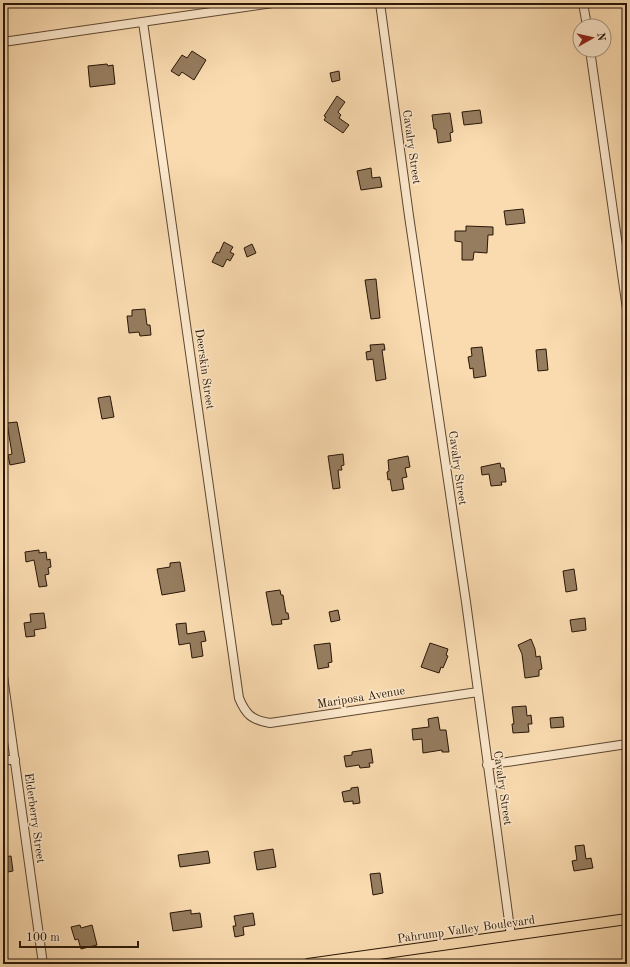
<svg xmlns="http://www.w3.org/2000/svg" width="630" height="967" font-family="'Old Standard TT',serif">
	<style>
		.building { fill: #967d5f; stroke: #2a1707 }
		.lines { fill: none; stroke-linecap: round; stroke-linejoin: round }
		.minor-casing { stroke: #5e4831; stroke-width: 10 }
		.major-casing { stroke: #2a1707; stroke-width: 12 }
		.minor { stroke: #fce8cc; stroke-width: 8 }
		.major { stroke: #fadbb0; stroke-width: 10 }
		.labels { text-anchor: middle; stroke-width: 3; stroke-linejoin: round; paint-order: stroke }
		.street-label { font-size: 12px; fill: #2a1707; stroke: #fce8cc }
	</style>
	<rect width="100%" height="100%" fill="#fadbb0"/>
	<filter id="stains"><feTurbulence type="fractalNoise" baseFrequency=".005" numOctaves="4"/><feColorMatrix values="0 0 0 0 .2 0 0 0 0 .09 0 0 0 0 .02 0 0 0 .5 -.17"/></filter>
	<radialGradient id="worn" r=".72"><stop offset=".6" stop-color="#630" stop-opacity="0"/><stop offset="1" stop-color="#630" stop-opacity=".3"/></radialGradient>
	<path class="building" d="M192 51 206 60 194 80 182 72 179 76 171 71 182 55 187 58Z
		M107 64 108 66 113 65 115 84 90 87 88 66Z
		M339 71 340 80 332 82 330 73Z
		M337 96 345 102 338 112 341 115 339 118 349 125 343 133 324 120 326 117 324 116Z
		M480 110 482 123 464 125 462 112Z
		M450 113 453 132 450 133 451 141 438 143 436 129H434L432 115Z
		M371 168 372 178 380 177 382 187 361 190 357 171Z
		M523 209 525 223 506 225 504 211Z
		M466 226 493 227V235H488L487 253 474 252 473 260H462V242L455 241V231H466Z
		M224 242 233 247 230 252 234 254 230 261 227 259 223 267 212 262 217 252 219 253Z
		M252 244 256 253 247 257 244 248Z
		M376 279 380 318 371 319 365 280Z
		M145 309 147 325H150L151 335 140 336 139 332 129 333 127 316H132V310Z
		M384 344 385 350H382L386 379 376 381 373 359 367 360 366 352 371 351 370 345Z
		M482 347 486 376 474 378 473 368 470 369 468 357 472 356 471 348Z
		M546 349 548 370 538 371 536 350Z
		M110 396 114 417 102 419 98 398Z
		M17 422 25 462 10 465 8 455 12 454 7 423Z
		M343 454 344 465 341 466 342 470H338L340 488 333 489 328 456Z
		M408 456 410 467 405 468 407 477 402 478 404 489 392 491 390 479 388 480 387 472 389 471 388 460Z
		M500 463 501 468H504L506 482H501L502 485 491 486 489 474 482 475 481 467Z
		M39 550V553L46 552 47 560 50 559 51 567 48 568 49 574 45 575 47 586 39 587 34 560 26 562 25 552Z
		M180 562 185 591 162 595 157 569 170 567V563Z
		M574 569 577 590 566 592 563 571Z
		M280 590 281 595H283L286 613H288L289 619 281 620 282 624 272 625 266 592Z
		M338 610 340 620 331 622 329 612Z
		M44 613 46 628 34 630 35 636 26 637 24 623 31 622 30 614Z
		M585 618 586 630 572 632 570 620Z
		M186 623 187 634 204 631 206 641 201 642 203 656 192 658 190 643 179 645 176 624Z
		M531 639 535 649 536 657 540 656 542 669 539 670V676L525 678 522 654 518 645Z
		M330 643 332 662 328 663 329 667 318 669 314 645Z
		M430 643 448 649 446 655 448 656 443 668 441 667 439 673 421 667Z
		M526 706 527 716 531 715 532 724H528L529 732 513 733 512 724H514L512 707Z
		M438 717 440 730H446L449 752H442V750L423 753 422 739 413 740 412 729 429 727 428 719Z
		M563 717 564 727 551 728 550 718Z
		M371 749 373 763H369L370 767 360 768 359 765 346 767 344 756 352 755V752Z
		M358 787 360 803 353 804V801L344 802 342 792 351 790V788Z
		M584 845 586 859 591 858 593 868 574 871 572 861 577 860 575 846Z
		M273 849 276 867 257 870 254 852Z
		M208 851 210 863 180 867 178 855Z
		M11 856 13 871 3 873V857Z
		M380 873 383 893 373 895 370 874Z
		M191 910V914L200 913 202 927 173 931 170 913Z
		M253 913 255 925 243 927 244 935 235 937 233 926H236L234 916Z
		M80 925 81 928 92 925 97 945 81 949 78 939 75 940 71 927Z"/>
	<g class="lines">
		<g class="minor-casing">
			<path id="minor" d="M380 3 409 216 466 602 511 936
				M583 3 587 26
				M143 22 239 698C246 715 252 720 270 723L478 692
				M3 42 273 3
				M590 50 627 309
				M3 676 43 964
				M3 761 15 759
				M487 765 627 744"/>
		</g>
		<g class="major-casing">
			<path id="major" d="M308 964 627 919"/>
		</g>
		<use href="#minor" class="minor"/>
		<use href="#major" class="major"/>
	</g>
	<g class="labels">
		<g class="street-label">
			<text transform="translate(412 147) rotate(82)" y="4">Cavalry Street</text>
			<text transform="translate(205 369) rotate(82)" y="4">Deerskin Street</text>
			<text transform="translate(458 468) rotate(82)" y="4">Cavalry Street</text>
			<text transform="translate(361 697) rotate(-9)" y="4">Mariposa Avenue</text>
			<text transform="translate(503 788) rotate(82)" y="4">Cavalry Street</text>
			<text transform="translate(35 818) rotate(82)" y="4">Elderberry Street</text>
			<text transform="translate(466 929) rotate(-8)" y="4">Pahrump Valley Boulevard</text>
		</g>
	</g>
	<rect width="630" height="967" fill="none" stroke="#fadbb0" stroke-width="16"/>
	<rect x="4" y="4" width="622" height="959" fill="none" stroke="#2a1707" stroke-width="2"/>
	<rect x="8" y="8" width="614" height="951" fill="none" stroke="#2a1707"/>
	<g transform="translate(592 38) rotate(82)"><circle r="19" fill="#fce8cc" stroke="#a8947d"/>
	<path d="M0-3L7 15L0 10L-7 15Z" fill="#8f2418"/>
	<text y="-6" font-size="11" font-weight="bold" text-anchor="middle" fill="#2a1707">N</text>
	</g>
	<path d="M20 941v6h118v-6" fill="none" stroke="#2a1707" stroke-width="2"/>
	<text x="26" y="941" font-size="12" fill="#2a1707" stroke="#fce8cc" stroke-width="3" paint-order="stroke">100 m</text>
	<rect width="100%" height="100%" filter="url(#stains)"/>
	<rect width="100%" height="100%" fill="url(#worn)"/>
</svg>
